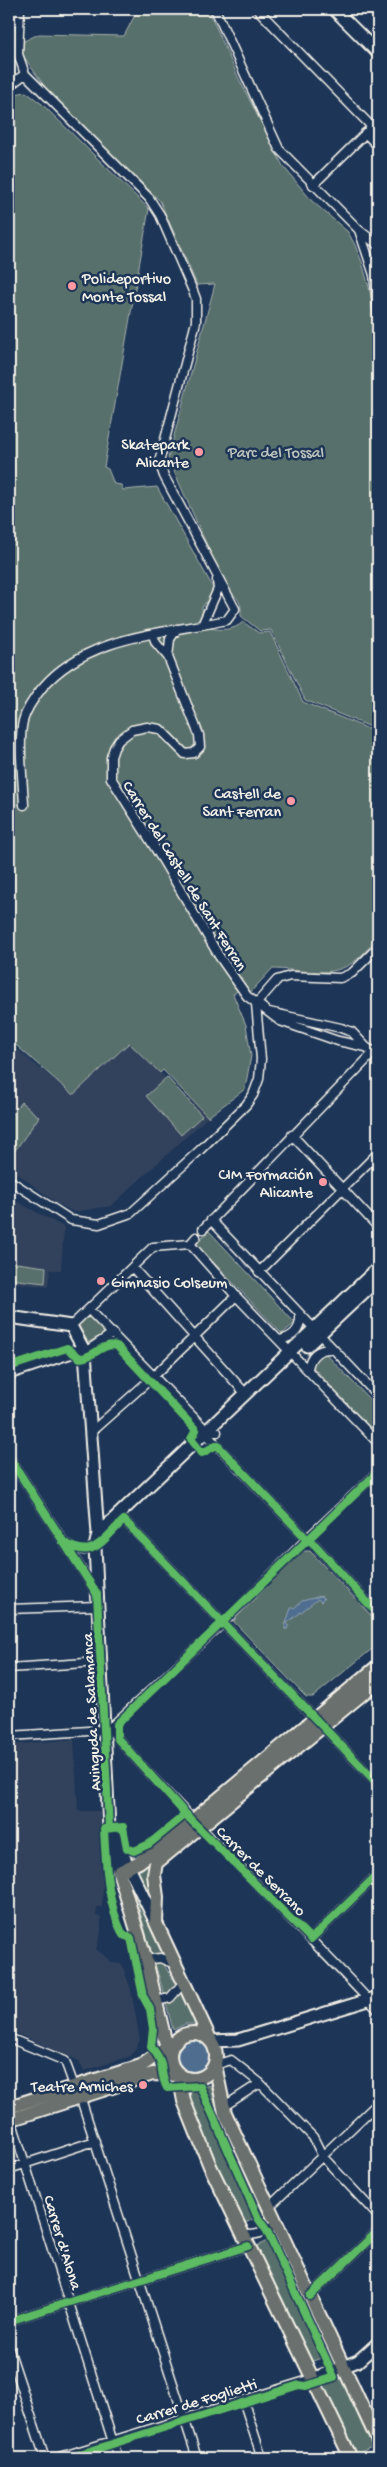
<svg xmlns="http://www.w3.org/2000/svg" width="387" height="2467" font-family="'Gochi Hand',sans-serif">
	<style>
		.built { fill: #30425c }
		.green { fill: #58706c; stroke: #a6b0aa }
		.water { fill: #506d8f; stroke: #92a2b3 }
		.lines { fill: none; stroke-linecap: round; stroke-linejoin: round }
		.street-casing { stroke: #f4f1e8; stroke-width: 11 }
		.secondary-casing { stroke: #f4f1e8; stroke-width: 15 }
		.primary-casing { stroke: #f4f1e8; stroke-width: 16 }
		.street { stroke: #1d3557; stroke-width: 8 }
		.secondary { stroke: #1d3557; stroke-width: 11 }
		.primary { stroke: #6a706d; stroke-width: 12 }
		.cycleway-casing { stroke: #1d3557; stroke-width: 11 }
		.cycleway { stroke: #5cba63; stroke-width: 8 }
		.poi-dot { fill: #ff9aa2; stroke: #1d3557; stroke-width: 2 }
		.labels { text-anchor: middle; stroke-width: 5; stroke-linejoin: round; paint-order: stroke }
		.poi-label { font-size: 16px; fill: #f4f1e8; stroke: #1d3557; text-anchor: end }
		.park-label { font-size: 16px; fill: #bdc4bd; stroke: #1d3557 }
		.street-label { font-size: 16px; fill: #f4f1e8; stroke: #1d3557 }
	</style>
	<rect width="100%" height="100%" fill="#1d3557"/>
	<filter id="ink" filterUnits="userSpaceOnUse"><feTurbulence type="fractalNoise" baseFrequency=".02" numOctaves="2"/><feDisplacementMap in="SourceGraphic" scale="10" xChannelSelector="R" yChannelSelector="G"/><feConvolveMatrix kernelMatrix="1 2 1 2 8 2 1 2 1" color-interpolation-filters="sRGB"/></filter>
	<g filter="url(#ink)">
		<path class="built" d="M9 1043 73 1095 129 1043 208 1117 111 1206 74 1212 56 1203 9 1167Z
			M14 1200 64 1227 61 1270H50L48 1287 9 1282V1237Z
			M74 1739 78 1811H100L103 1889 102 1907H97L96 1916 101 1917V1933L96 1949 113 1963 122 1964 131 1990 140 2040 131 2056 84 2071 79 2061 9 2030V1745Z"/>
		<path class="green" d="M138 9H208L238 77 283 166 312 201 348 232 355 245 362 262 370 291 375 332 374 370 378 380V730L305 700 271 630 260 631 241 616C242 602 238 597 227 590L168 458 215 284 197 285 160 201 49 93 22 54 24 41 39 34 124 36Z
			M26 92 42 104 149 209 104 467 108 469 114 484 121 485 123 490 157 487 215 591 202 607 203 617 209 628C222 630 233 631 243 622L259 633 270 632 303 702 376 732 378 742V938C369 947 360 959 349 965 327 978 297 969 272 969L247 996 241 988 233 994 246 1025 251 1056 245 1089 208 1117 163 1070 160 1073 129 1043 73 1095 9 1039V95Z
			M167 1077 202 1116 181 1135 146 1096Z
			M21 1102 39 1117 11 1156 9 1155V1118Z
			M209 1231 295 1323 282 1334 195 1243Z
			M9 1262 46 1267 45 1283 9 1279Z
			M90 1314 108 1332 87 1343 78 1326Z
			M324 1352 378 1408V1436L311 1365Z
			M302 1551H310L378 1623V1644L313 1697H306L234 1622V1616Z
			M152 1858 153 1907 135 1871Z
			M138 1897 167 1957 152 1955 136 1898Z
			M154 1961H162L177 1987 165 1997Z
			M182 1990 198 2024H185L173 2030 166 2003Z
			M211 2085 218 2117 264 2214 243 2224 185 2097V2090H193Z
			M275 2237 330 2355 310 2362 255 2247Z
			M340 2373 374 2446 354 2455 318 2380Z
			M102 2451 109 2458H80Z"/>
		<path class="water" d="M321 1596 324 1599 321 1602 318 1599 287 1623 289 1627 286 1630 285 1626 291 1608H294L302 1601Z
			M178 2056a16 16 0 1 1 32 0a16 16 0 1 1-32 0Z"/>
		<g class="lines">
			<g class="street-casing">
				<path id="street" d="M20 9 18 54 25 74 149 198 160 215 193 291 196 299V322L159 462 164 476 235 609 227 620C163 634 87 635 42 688 34 698 26 709 23 721 18 742 23 782 24 805
					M215 9 279 149 359 230 378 245
					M257 9 372 127
					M9 86 25 74
					M365 133 378 146
					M313 185 378 121
					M359 230 374 275 378 312
					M203 623 218 589 217 580
					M153 635 156 643 168 657 199 735 200 747 194 753 185 754 160 729 147 727 132 730 119 740 114 748 111 757V778L162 859 219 956 247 996 280 1021 338 1041 366 1047 378 1055
					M168 657 170 639 177 629
					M256 1004 277 980 290 976 340 978 352 973 378 947
					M269 1012 341 1028 352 1032 366 1047
					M292 1135 378 1227
					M9 1180 71 1220 99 1224 131 1213 200 1150 246 1105 253 1095 259 1079 261 1059 256 1004
					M211 1220 378 1396
					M203 1229 377 1049
					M190 1244 236 1296 378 1443
					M190 1244 196 1237
					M132 1267 246 1394
					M259 1272 378 1153
					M89 1310 207 1431 217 1432
					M71 1326 153 1247 190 1244
					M280 1340C293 1337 301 1330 300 1316
					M85 1352 113 1333
					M308 1369C310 1355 318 1349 331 1349
					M92 1431 154 1376 236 1296
					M210 1438 304 1536 315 1545 378 1614
					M9 1457 96 1592
					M124 1520 378 1784
					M67 1544C82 1554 90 1551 103 1540
					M9 1609 98 1606
					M9 1668 101 1662
					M112 1726 224 1622 312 1534 378 1472
					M9 1736 105 1730 112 1732C196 1829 291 1915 378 2010
					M311 1939 378 1874
					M146 1960 160 1958 175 1964
					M156 2001 170 1998 184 1982
					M9 2038 65 2061 74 2086
					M215 2065 231 2060 260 2083 313 2137 323 2157 378 2216
					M80 2096 197 2458
					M223 2107 260 2083
					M11 2119 118 2458
					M9 2169 95 2141
					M270 2206 378 2103
					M243 2235C256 2235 265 2234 275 2224
					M310 2296 378 2231
					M9 2321 248 2246
					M9 2349 45 2458
					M243 2400 262 2458
					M57 2458 312 2379
					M369 2458 378 2454"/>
			</g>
			<g class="secondary-casing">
				<path id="secondary" d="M334 9 378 53
					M9 1317 71 1326 85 1352 98 1534 95 1547 109 1828 113 1853 119 1872
					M307 1346 378 1279
					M9 1373 72 1352H85
					M98 1534 378 1268
					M117 1831 122 1853 156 1923
					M211 2041 238 2040 378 1997
					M312 2379 358 2361 378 2343"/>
			</g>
			<g class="primary-casing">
				<path id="primary" d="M170 2056a23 23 0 1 1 46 0a23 23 0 1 1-46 0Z
					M211 2041 156 1923 157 1897 154 1875 156 1863 378 1681
					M169 2057 146 1960 119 1872 139 1862 192 1821 378 1666
					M215 2065 225 2113 378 2441
					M179 2075 184 2101 210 2166 351 2458
					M9 2107 141 2066 176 2041
					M9 2120 153 2074 179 2075"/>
			</g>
			<use href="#street" class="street"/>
			<use href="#secondary" class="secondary"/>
			<use href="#primary" class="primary"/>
			<g class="cycleway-casing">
				<path id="cycleway" d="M9 1367 67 1348 80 1358C94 1358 102 1342 117 1346L196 1430 191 1439 202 1453 217 1445 304 1536 315 1545 378 1614
					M9 1457 97 1594 109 1828
					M378 1472 117 1724V1738L192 1821 311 1939 378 1874
					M63 1542C94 1561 101 1541 124 1520L378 1784
					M310 2296 378 2231
					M9 2321 248 2246
					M68 2458 299 2385 306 2386 334 2377 267 2231 258 2218 200 2086 167 2088C158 2071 167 2064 151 2047L153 2029 150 2009 143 1996 131 1938 123 1935C107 1903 106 1865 104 1829L123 1827 127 1848 134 1851 149 1844 186 1814"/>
			</g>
			<use href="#cycleway" class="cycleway"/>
		</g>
	</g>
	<g class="poi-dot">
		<circle cx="72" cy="286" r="5"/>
		<circle cx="199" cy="452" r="5"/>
		<circle cx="291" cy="801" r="5"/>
		<circle cx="323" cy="1182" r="5"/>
		<circle cx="101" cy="1281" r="5"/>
		<circle cx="143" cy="2085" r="5"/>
	</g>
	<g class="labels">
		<g class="poi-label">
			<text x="82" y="283" text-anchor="start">Polideportivo<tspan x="82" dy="18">Monte Tossal</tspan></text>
			<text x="189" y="449">Skatepark<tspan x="189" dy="18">Alicante</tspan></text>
			<text x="281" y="798">Castell de<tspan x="281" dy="18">Sant Ferran</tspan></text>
			<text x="313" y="1179">CIM Formación<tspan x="313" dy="18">Alicante</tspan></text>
			<text x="111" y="1287" text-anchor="start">Gimnasio Colseum</text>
			<text x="133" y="2091">Teatre Arniches</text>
		</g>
		<g class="park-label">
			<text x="276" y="457">Parc del Tossal</text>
		</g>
		<g class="street-label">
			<text transform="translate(186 875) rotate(58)" y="6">Carrer del Castell de Sant Ferran</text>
			<text transform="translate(90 1712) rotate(-93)" y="6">Avinguda de Salamanca</text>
			<text transform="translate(262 1870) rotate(45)" y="6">Carrer de Serrano</text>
			<text transform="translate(64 2242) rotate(73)" y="6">Carrer d'Alona</text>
			<text transform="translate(196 2400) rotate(-17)" y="6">Carrer de Foglietti</text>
		</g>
	</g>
	<rect width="387" height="2467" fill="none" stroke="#1d3557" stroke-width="30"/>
	<rect x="15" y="15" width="357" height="2437" fill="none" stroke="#f4f1e8" stroke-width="2" filter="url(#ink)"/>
</svg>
